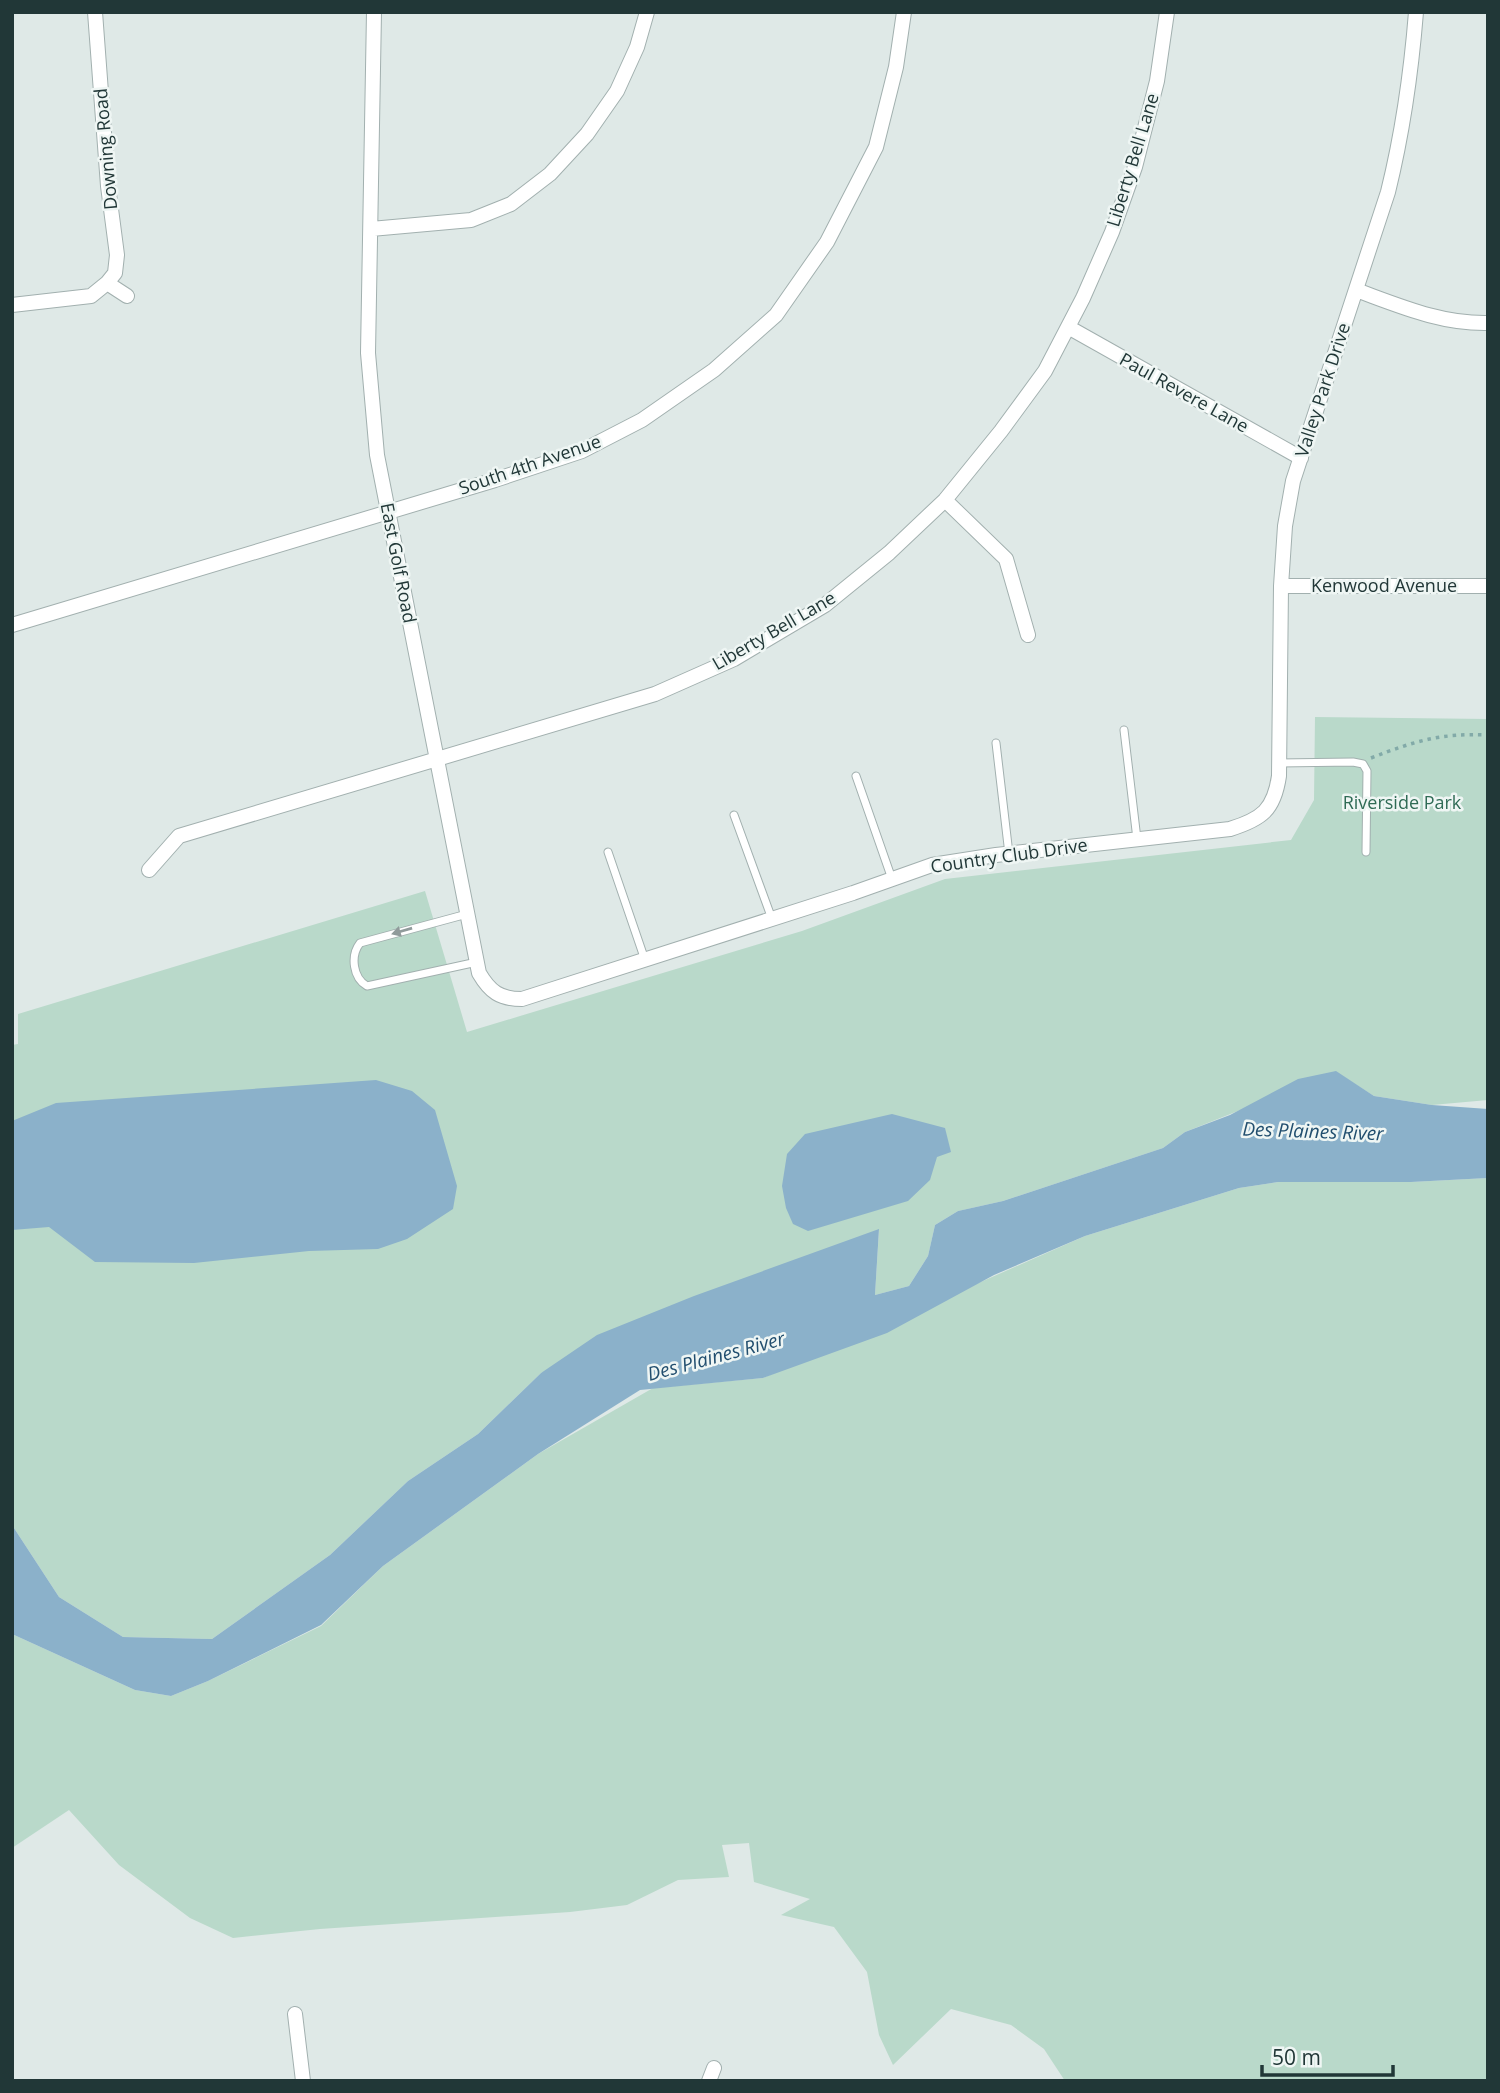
<svg xmlns="http://www.w3.org/2000/svg" width="1500" height="2093" font-family="'Open Sans',sans-serif">
	<style>
		.green { fill: #b9d9ca }
		.water { fill: #8bb1ca }
		.lines { fill: none; stroke-linecap: round; stroke-linejoin: round }
		.lane-casing { stroke: #a2b0af; stroke-width: 9 }
		.street-casing { stroke: #a2b0af; stroke-width: 16 }
		.path { stroke: #82aaa8; stroke-width: 3.5; stroke-dasharray: 3.5 5; stroke-linecap: butt }
		.lane { stroke: #fff; stroke-width: 7 }
		.street { stroke: #fff; stroke-width: 14 }
		.oneway { fill: #909b9b }
		.labels { text-anchor: middle; stroke-width: 5; stroke-linejoin: round; paint-order: stroke }
		.street-label { font-size: 18px; fill: #213737; stroke: #eff6f4 }
		.park-label { font-size: 18px; fill: #2f6b55; stroke: #eff6f4 }
		.water-label { font-size: 19px; font-style: italic; fill: #214e6e; stroke: #eff6f4 }
	</style>
	<rect width="100%" height="100%" fill="#dfe9e7"/>
	<path class="green" d="M1315 717 1488 719V1100L1432 1105 1374 1096 1336 1072 1185 1132 1163 1148 1003 1201 958 1211 935 1225 928 1256 909 1286 875 1295 879 1230 541 1373 478 1434 408 1481 330 1555 212 1639 123 1637 59 1597 12 1525V1045L18 1044V1014L425 891 467 1032 802 931 945 879 1291 840 1314 800Z
		M1488 1178V2081H1065L1044 2049 1011 2025 951 2009 893 2065 879 2035 867 1972 834 1927 781 1915 810 1899 754 1882 749 1843 722 1845 729 1877 678 1880 627 1905 570 1912 320 1929 233 1938 190 1918 119 1865 69 1810 12 1848V1634L135 1690 171 1696 208 1681 321 1626 383 1566 538 1454 653 1388 763 1378 1085 1236 1239 1188 1278 1182H1411Z"/>
	<path class="water" d="M1336 1071 1374 1096 1432 1105 1488 1109V1178L1411 1182H1278L1239 1188 1085 1236 994 1275 887 1333 763 1378 640 1390 538 1454 383 1566 321 1625 208 1681 171 1696 135 1690 12 1634V1525L59 1597 123 1637 212 1639 330 1555 408 1481 478 1434 541 1373 597 1335 694 1296 879 1229 875 1295 909 1286 928 1256 935 1225 958 1211 1003 1201 1163 1148 1185 1132 1230 1115 1298 1079Z
		M376 1080 412 1091 435 1110 457 1186 453 1209 407 1239 378 1249 309 1251 194 1263 95 1262 49 1227 12 1230V1121L56 1103Z
		M892 1114 945 1128 951 1152 937 1157 930 1180 908 1201 808 1231 793 1224 786 1208 782 1186 787 1154 805 1134Z"/>
	<g class="lines">
		<g class="lane-casing">
			<path id="lane" d="M1124 730 1137 839
				M996 743 1009 854
				M1279 763 1353 762 1363 764 1367 771 1366 852
				M856 776 892 879
				M734 815 772 919
				M608 852 645 960
				M467 914 360 943C350 956 353 978 367 986L477 962"/>
		</g>
		<g class="street-casing">
			<path id="street" d="M374 12 368 353 377 455 479 973C490 992 500 999 522 999L853 893 932 865 996 855 1230 829C1262 819 1274 810 1279 776L1281 586 1285 526 1293 481 1388 192C1403 131 1411 75 1416 12
				M371 229 471 220 511 204 550 174 587 134 617 91 637 47 647 12
				M107 283 127 296
				M1356 290C1400 306 1441 324 1488 323
				M12 305 91 296 107 283 115 273 117 255 108 186 95 12
				M1068 327 1301 458
				M945 500 1006 559 1028 635
				M1281 586H1488
				M12 625 495 480 582 451 642 420 714 370 776 315 827 242 876 147 896 67 904 12
				M149 870 179 836 655 694 734 659 825 605 889 553 945 500 1001 431 1045 371 1083 298 1112 232 1135 167 1157 81 1167 12
				M295 2014 303 2081
				M709 2081 714 2068"/>
		</g>
		<path class="path" d="M1371 758C1415 741 1440 733 1488 735"/>
		<use href="#lane" class="lane"/>
		<use href="#street" class="street"/>
	</g>
	<defs><path id="oneway-solid" d="M-6-.8H1V-3.2L6.5 0L1 3.2V.8H-6Z" transform="scale(1.75)"/></defs>
	<use class="oneway" href="#oneway-solid" transform="translate(402 931) rotate(164)"/>
	<g class="labels">
		<g class="street-label">
			<text transform="translate(106 149) rotate(-95)" y="6">Downing Road</text>
			<text transform="translate(1133 160) rotate(-73)" y="6">Liberty Bell Lane</text>
			<text transform="translate(1323 390) rotate(-72)" y="6">Valley Park Drive</text>
			<text transform="translate(1184 393) rotate(29)" y="6">Paul Revere Lane</text>
			<text transform="translate(530 465) rotate(-19)" y="6">South 4th Avenue</text>
			<text transform="translate(398 563) rotate(79)" y="6">East Golf Road</text>
			<text x="1384" y="592">Kenwood Avenue</text>
			<text transform="translate(774 631) rotate(-30)" y="6">Liberty Bell Lane</text>
			<text transform="translate(1009 856) rotate(-8)" y="6">Country Club Drive</text>
		</g>
		<g class="park-label">
			<text x="1402" y="809">Riverside Park</text>
		</g>
		<g class="water-label">
			<text transform="translate(1313 1131) rotate(2)" y="7">Des Plaines River</text>
			<text transform="translate(716 1356) rotate(-15)" y="7">Des Plaines River</text>
		</g>
	</g>
	<rect width="1500" height="2093" fill="none" stroke="#213737" stroke-width="28"/>
	<path d="M1262 2065v10h131v-10" fill="none" stroke="#213737" stroke-width="3.5"/>
	<text x="1272" y="2065" font-size="21" fill="#213737" stroke="#eff6f4" stroke-width="5" paint-order="stroke">50 m</text>
</svg>
